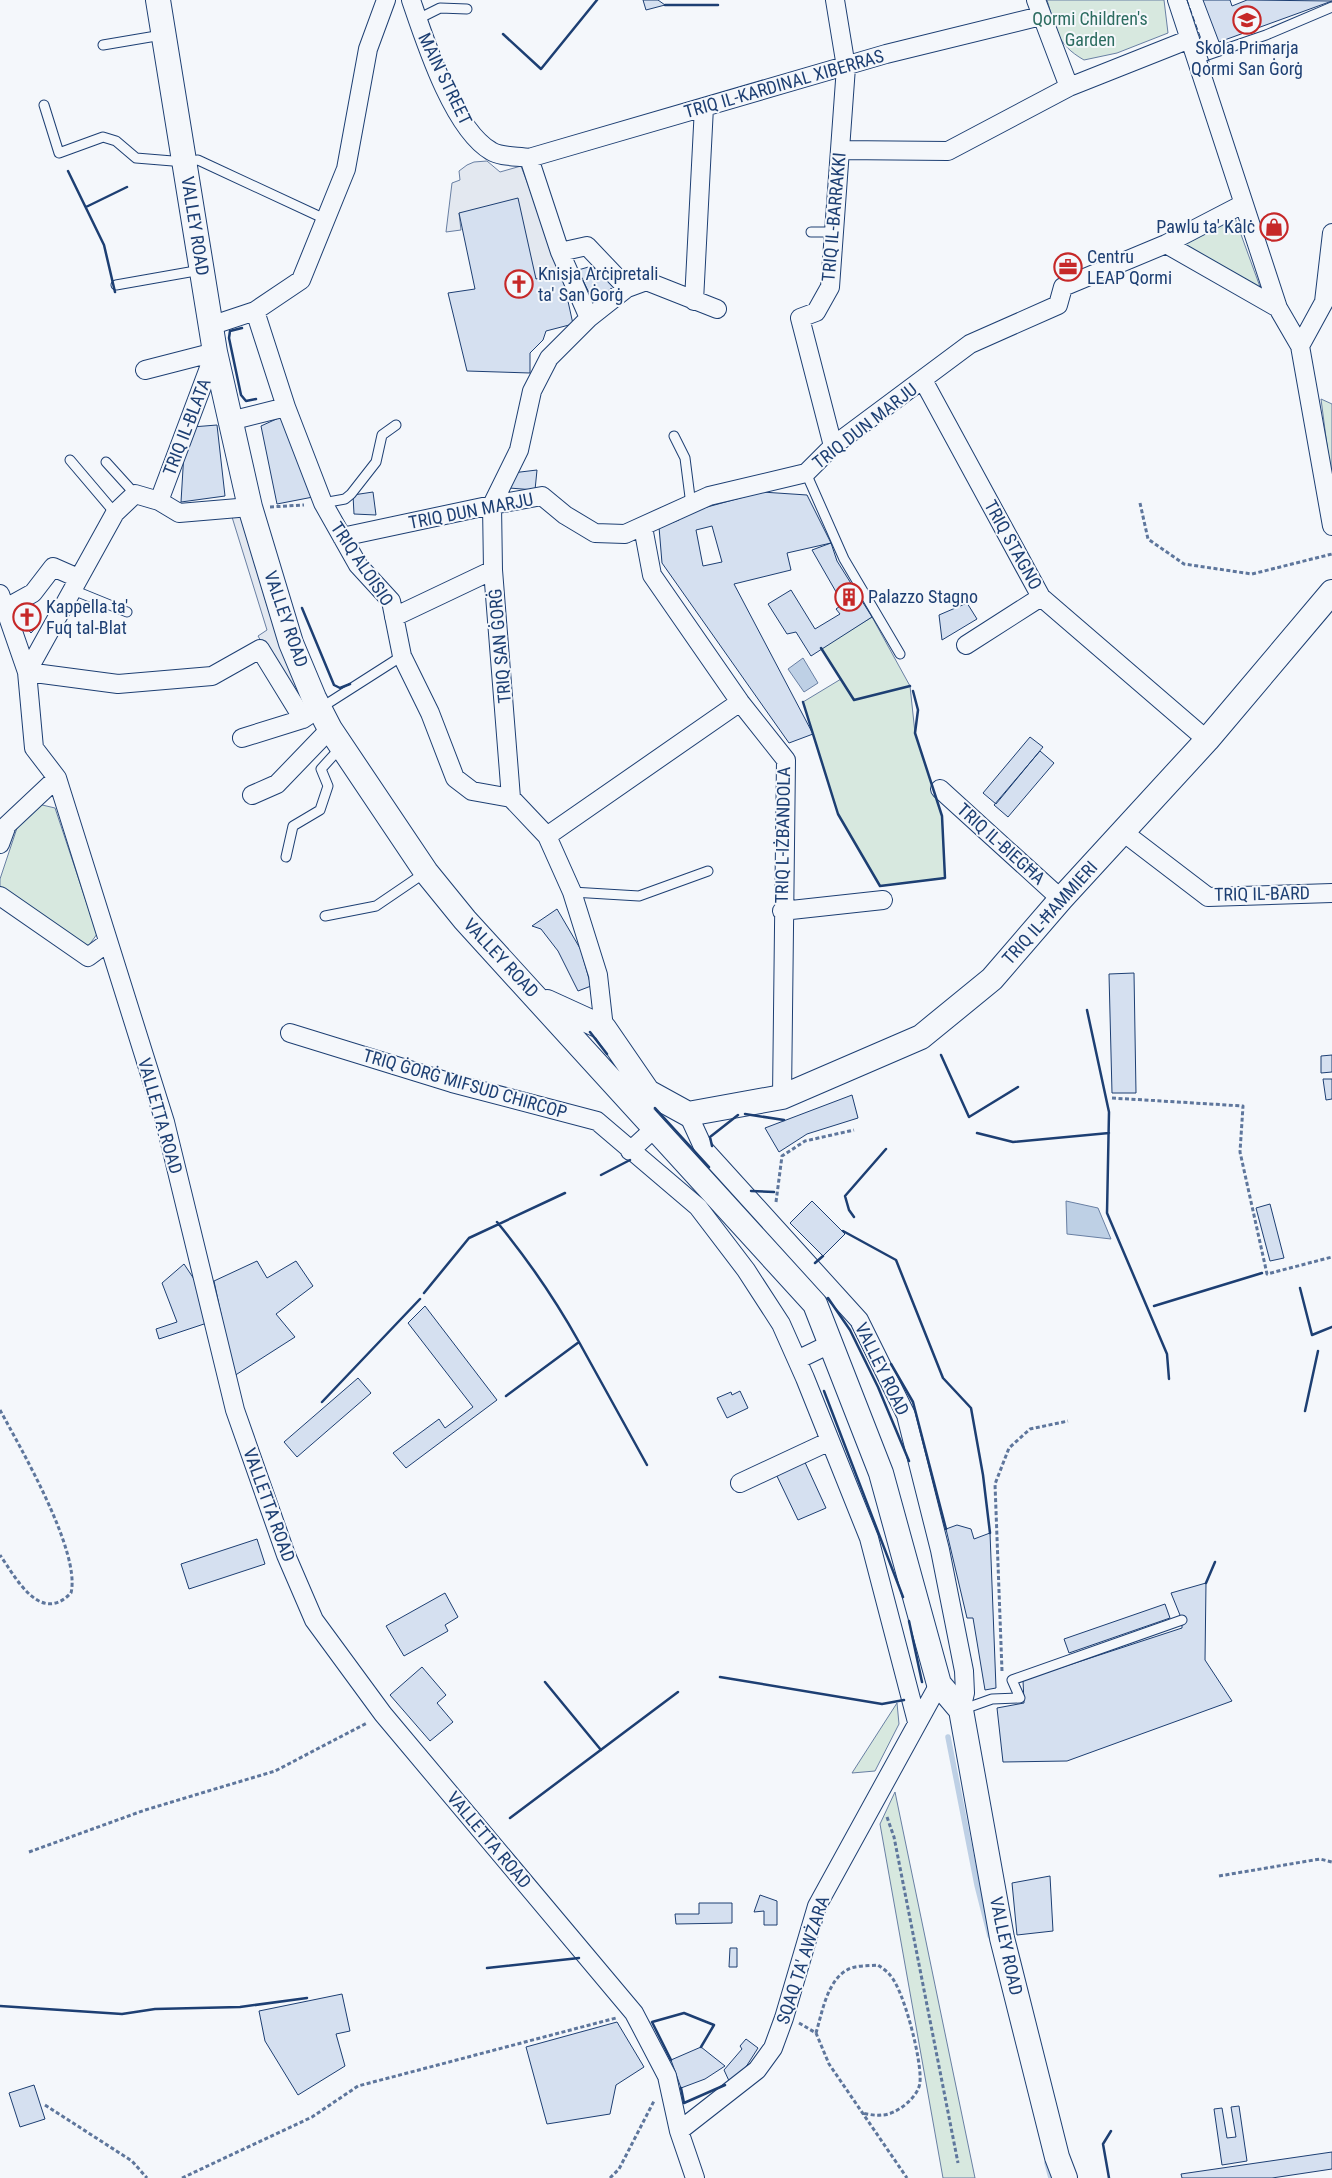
<svg xmlns="http://www.w3.org/2000/svg" width="1332" height="2178" font-family="'Roboto Condensed',sans-serif">
	<style>
		.green { fill: #d7e8df; stroke: #687fa3 }
		.parking { fill: #e3e8f0; stroke: #687fa3 }
		.water { fill: #bed0e5; stroke: #687fa3 }
		.lines { fill: none; stroke-linecap: round; stroke-linejoin: round }
		.stream { stroke: #bed0e5; stroke-width: 5.5 }
		.building { fill: #d5e0f0; stroke: #1d3f73; fill-rule: evenodd }
		.lane-casing { stroke: #1d3f73; stroke-width: 11 }
		.street-casing { stroke: #1d3f73; stroke-width: 20 }
		.secondary-casing { stroke: #1d3f73; stroke-width: 26 }
		.path { stroke: #5e769c; stroke-width: 3; stroke-dasharray: 4 2.5; stroke-linecap: butt }
		.lane { stroke: #f4f7fb; stroke-width: 9 }
		.street { stroke: #f4f7fb; stroke-width: 18 }
		.secondary { stroke: #f4f7fb; stroke-width: 24 }
		.fence { stroke: #1d3f73; stroke-width: 1; stroke-dasharray: 6 2.5; stroke-linecap: butt }
		.wall { stroke: #1d3f73; stroke-width: 2.5 }
		.labels { text-anchor: middle; stroke-width: 4; stroke-linejoin: round; paint-order: stroke }
		.park-label { font-size: 18px; fill: #2c6c60; stroke: #f4f7fb }
		.poi-label { font-size: 18px; fill: #1d3f73; stroke: #f4f7fb; text-anchor: start }
		.street-label { font-size: 18px; fill: #1d3f73; stroke: #f4f7fb }
	</style>
	<rect width="100%" height="100%" fill="#f4f7fb"/>
	<path class="green" d="M1047 0H1164L1168 33 1117 53 1084 60C1056 44 1056 29 1047 0Z
		M1235 218 1263 295 1182 245Z
		M1321 399 1332 404V484Z
		M872 617 910 686 915 733 942 816 945 878 880 886 838 814 803 702 841 679 821 648Z
		M38 804 55 808 97 934 87 948 0 886V879L18 825Z
		M897 1703 899 1724 875 1771 852 1773Z
		M895 1792 975 2178H943L880 1824Z"/>
	<path class="parking" d="M487 161 500 172 521 166 562 274 536 279 459 213 461 230 446 232 452 183 460 180 459 171 467 165 474 162Z
		M241 516 266 602 302 703 298 705 258 636 267 630 232 517Z"/>
	<path class="water" d="M803 658 818 683 804 692 788 669Z
		M1066 1201 1098 1208 1111 1239 1067 1234Z"/>
	<g class="lines">
		<path class="stream" d="M948 1737 977 1885 990 1936
			M1047 2163 1051 2178"/>
	</g>
	<path class="building" d="M643 0H658L665 5 646 10Z
		M1203 0H1230L1232 6 1247 0 1332 1 1219 42Z
		M518 198 536 279 562 274 573 324 546 331 543 340 530 353V373L467 371 448 293 475 289 459 213Z
		M592 266 617 288 594 303 578 270Z
		M283 416 313 497 277 504 261 426Z
		M217 425 225 496 181 502 184 452 192 427Z
		M537 470 535 490 509 488 512 473Z
		M373 492 376 515 354 514 353 495Z
		M762 492 807 495 831 543 787 553 791 570 734 584 813 734 789 743 662 563 659 527 679 520 678 515ZM712 526 722 562 703 566 696 530Z
		M831 543 837 561 872 617 811 656 796 632 787 634 768 604 791 590 815 629 840 614 836 609 843 604 812 550Z
		M26 601 40 614 36 619 40 623 31 633 14 614Z
		M967 603 977 619 942 640 939 615Z
		M1030 737 1043 747 996 804 983 793Z
		M1040 751 1054 763 1008 817 994 805Z
		M557 909 581 950 591 986 578 991 558 951 541 929 532 926Z
		M1134 973 1136 1093H1112L1109 974Z
		M1332 1055V1072L1321 1073V1056Z
		M1323 1079H1332V1099L1326 1100Z
		M852 1095 858 1118 807 1134 779 1152 765 1128Z
		M812 1201 845 1234 823 1256 790 1223Z
		M1270 1204 1284 1258 1270 1261 1256 1208Z
		M257 1261 267 1278 296 1261 313 1286 276 1314 295 1337 234 1376 214 1281Z
		M184 1264 200 1288 207 1323 159 1339 156 1329 177 1322 162 1283Z
		M425 1306 497 1400 406 1468 393 1453 439 1419 445 1428 473 1407 408 1323Z
		M358 1378 371 1393 297 1457 284 1442Z
		M740 1391 748 1408 727 1418 717 1398 731 1392 732 1395Z
		M803 1458 826 1508 798 1520 775 1472Z
		M957 1525 971 1529 974 1539 990 1533 996 1688 985 1690 973 1618H967L946 1529Z
		M257 1539 265 1564 189 1589 181 1564Z
		M1206 1583 1205 1660 1232 1701 1067 1761 1003 1762 997 1708 1024 1703 1023 1680 1182 1628V1620L1171 1593Z
		M445 1593 458 1617 445 1625 448 1631 404 1656 386 1626Z
		M1165 1604 1170 1618 1069 1653 1064 1639Z
		M422 1667 446 1695 437 1703 453 1722 430 1741 390 1695Z
		M1050 1876 1053 1931 1017 1935 1012 1883Z
		M760 1895 777 1901V1925H764V1911L754 1912Z
		M699 1903H732V1923L676 1924 675 1914H699Z
		M730 1948H737V1967H729Z
		M342 1994 350 2031 336 2034 345 2066 298 2095 265 2041 259 2011Z
		M617 2022 644 2067 616 2085 610 2114 547 2124 526 2047Z
		M746 2039 758 2048 744 2070 730 2083 724 2070 742 2049 740 2046Z
		M701 2047 725 2066 705 2079 681 2088 671 2060Z
		M34 2085 45 2119 20 2127 9 2093Z
		M1239 2106 1247 2161 1222 2165 1214 2109 1222 2108 1227 2138 1236 2137 1231 2107Z
		M1332 2152V2169L1272 2178H1182L1181 2174Z"/>
	<g class="lines">
		<g class="lane-casing">
			<path id="lane" d="M418 19 440 8 467 9
				M103 45 162 35
				M1196 59 1266 35 1332 7
				M44 105 59 153 103 137 116 141 136 158 185 162 198 160 325 219
				M811 232H834
				M116 285 201 270
				M674 436 685 458 691 505
				M70 460 115 513
				M106 462 135 494
				M806 473 844 559 900 654
				M323 503 345 499 351 494 376 462 382 435 396 425
				M73 590 127 612
				M319 709 402 656
				M286 857 293 826 320 810 328 786 321 769 341 747
				M572 892 639 896 708 871
				M325 916 376 906 426 872
				M961 1710 992 1699 1020 1698 1012 1680 1182 1620"/>
		</g>
		<g class="street-casing">
			<path id="street" d="M411 0C425 41 453 129 491 151 500 157 518 156 529 158L886 54 1041 16
				M1036 0 1069 87 1190 39
				M1177 0 1278 308 1300 346 1332 526
				M840 150 948 151 1069 87
				M529 158 560 252 589 318
				M1166 244 1278 308
				M560 252 587 246 627 288
				M694 301 704 107
				M255 311 286 407 323 503 358 565 391 601 402 656 430 713 455 778 472 791 511 798
				M210 326 255 311 301 280 346 169 368 49 386 0
				M1300 346 1324 302 1332 233
				M145 370 215 352
				M923 380 1041 597 1207 740
				M230 421 286 407
				M833 446 800 318 816 312 830 287 846 67 835 0
				M159 501 215 352
				M250 507 179 513 159 501 135 494 115 513 27 672 118 684 212 676 260 649 303 719
				M643 527 652 575 740 702 786 760 782 1097
				M342 537 492 505 542 496 565 515 595 533 625 534 709 496 806 473 833 446 970 344 1058 305 1063 287 1166 244 1243 204
				M0 594 27 672 34 748 57 778 165 1122 235 1410 286 1555 314 1620 383 1714 634 2013 667 2076 679 2131 695 2178
				M4 609 33 593 53 567 78 578
				M394 617 493 570
				M966 645 1041 597
				M242 738 303 719 312 713
				M940 789 1061 899
				M252 795 277 784 330 729
				M1123 832 1208 897 1332 893
				M547 836 740 702
				M0 844 7 825 57 778
				M0 896 88 957 107 943
				M782 911 883 900
				M604 1028 598 975 572 892 547 836 511 798 493 570 492 505 519 450 532 391 549 358 589 318 627 288 646 281 717 309
				M290 1033 452 1083 597 1121 698 1207 746 1270 781 1324 805 1378 869 1538 917 1722
				M688 1114 704 1149 859 1320 906 1415 940 1550 964 1671 965 1693 961 1710
				M630 1151 655 1128
				M797 1360 830 1344
				M740 1483 830 1441
				M679 2131 757 2070 773 2048 784 2018 817 1906 939 1684"/>
		</g>
		<g class="secondary-casing">
			<path id="secondary" d="M158 0 215 352 250 507 291 643 314 698 330 729 426 872 465 920 815 1304 881 1473 939 1684 961 1710 1002 1938 1057 2157 1065 2178
				M547 1002 604 1028 648 1092 688 1114 782 1097 921 1037 992 979 1061 899 1207 740 1332 592"/>
		</g>
		<path class="path" d="M1140 503 1148 539 1184 564 1252 574 1332 554
			M270 507 304 505
			M1112 1098 1243 1106 1240 1152 1267 1274 1332 1257
			M776 1202 782 1156 805 1141 854 1130
			M0 1410C21 1449 81 1552 71 1593 40 1625 16 1578 0 1555
			M1002 1671 995 1484 1009 1448 1030 1429 1068 1421
			M887 1817 894 1837 958 2163
			M29 1852 145 1810 275 1771 367 1723
			M1219 1876 1320 1859 1332 1862
			M799 2023 816 2033 829 2064 907 2178
			M816 2033C822 2013 827 1981 847 1970 855 1965 869 1966 878 1965 882 1968 887 1971 890 1975 904 1990 922 2061 920 2082 919 2097 896 2115 882 2115 875 2116 868 2114 862 2113
			M45 2105 132 2161 147 2178
			M182 2178 312 2117 358 2086 616 2018
			M610 2178 619 2169 654 2101"/>
		<use href="#lane" class="lane"/>
		<use href="#street" class="street"/>
		<use href="#secondary" class="secondary"/>
		<path class="fence" d="M1187 0 1210 64"/>
		<path class="wall" d="M665 5H718
			M503 34 541 69 597 0
			M68 171 104 245 115 292
			M86 207 127 187
			M242 328 230 331 229 338 241 395 246 401 256 399
			M302 608 334 685 340 688 350 684
			M821 648 854 700 910 686
			M803 702 838 814 880 886 945 878 942 816 915 733 918 710 913 691
			M1087 1010 1109 1112 1107 1213 1167 1354 1169 1379
			M590 1032 607 1054
			M941 1055 969 1117 1018 1087
			M655 1108 709 1167
			M745 1114 784 1120
			M977 1133 1013 1142 1109 1133
			M712 1146 710 1137 738 1115
			M601 1175 630 1160
			M751 1191 774 1192
			M854 1217 849 1210 845 1196 886 1149
			M497 1222C529 1261 555 1299 579 1342
			M843 1231 896 1260 943 1378 971 1408 983 1475 990 1533
			M815 1263 823 1256
			M1300 1288 1312 1335 1332 1327
			M424 1293 469 1238 565 1193
			M828 1298 850 1330 878 1387 909 1461
			M1154 1306 1262 1273
			M891 1364 913 1402 946 1529
			M824 1391 903 1597
			M506 1396 579 1342 647 1465
			M322 1402 420 1299
			M1305 1411 1318 1351
			M1206 1583 1215 1562
			M909 1621 922 1682
			M720 1677 882 1704 904 1700
			M545 1682 601 1750
			M510 1818 678 1692
			M487 1968 579 1958
			M0 2006 122 2014 155 2009 240 2007 307 1998
			M671 2060 652 2022 684 2013 714 2025 701 2047
			M681 2088 684 2103 725 2085
			M1109 2178 1103 2144 1111 2131"/>
	</g>
	<defs>
		<g id="school-ring" transform="scale(1.4375)"><circle r="9.5" fill="#f4f7fb" stroke="#c62828" stroke-width="1.5"/><path d="M0-5L7-2L0 1L-7-2ZM-4 1L0 2.5L4 1V4Q0 6-4 4Z" fill="#c62828"/></g>
		<g id="shop-ring" transform="scale(1.4375)"><circle r="9.5" fill="#f4f7fb" stroke="#c62828" stroke-width="1.5"/><path d="M-5-2.5h2.3a2.7 3.5 0 0 1 5.4 0H5L5.5 6h-11ZM-1.5-2.5h3a1.5 2.3 0 0 0-3 0Z" fill="#c62828"/></g>
		<g id="office-ring" transform="scale(1.4375)"><circle r="9.5" fill="#f4f7fb" stroke="#c62828" stroke-width="1.5"/><path d="M-6-3h4V-5.5h4V-3h4V5H-6ZM-1-4.5V-3h2v-1.5ZM-6 0V1H6V0Z" fill="#c62828"/></g>
		<g id="church-ring" transform="scale(1.4375)"><circle r="9.5" fill="#f4f7fb" stroke="#c62828" stroke-width="1.5"/><path d="M-1.2-6h2.4v3.5h3.3v2.4h-3.3V6h-2.4V-.1h-3.3v-2.4h3.3Z" fill="#c62828"/></g>
		<g id="building-ring" transform="scale(1.4375)"><circle r="9.5" fill="#f4f7fb" stroke="#c62828" stroke-width="1.5"/><path d="M-4-6H4V6H1V3H-1V6H-4ZM-2.5-4.3h1.7v1.8h-1.7ZM.8-4.3h1.7v1.8H.8ZM-2.5-1h1.7V.8h-1.7ZM.8-1h1.7V.8H.8Z" fill="#c62828"/></g>
	</defs>
	<g fill-rule="evenodd">
		<use href="#school-ring" x="1247" y="20"/>
		<use href="#shop-ring" x="1274" y="227"/>
		<use href="#office-ring" x="1068" y="267"/>
		<use href="#church-ring" x="519" y="284"/>
		<use href="#building-ring" x="849" y="597"/>
		<use href="#church-ring" x="27" y="617"/>
	</g>
	<g class="labels">
		<g class="park-label">
			<text x="1090" y="25">Qormi Children's<tspan x="1090" dy="21">Garden</tspan></text>
		</g>
		<g class="poi-label">
			<text x="1247" y="54" text-anchor="middle">Skola Primarja<tspan x="1247" dy="21">Qormi San Ġorġ</tspan></text>
			<text x="1255" y="233" text-anchor="end">Pawlu ta' Kalċ</text>
			<text x="1087" y="263">Centru<tspan x="1087" dy="21">LEAP Qormi</tspan></text>
			<text x="538" y="280">Knisja Arċipretali<tspan x="538" dy="21">ta' San Ġorġ</tspan></text>
			<text x="868" y="603">Palazzo Stagno</text>
			<text x="46" y="613">Kappella ta'<tspan x="46" dy="21">Fuq tal-Blat</tspan></text>
		</g>
		<g class="street-label">
			<text transform="translate(445 79) rotate(64)" y="6">MAIN STREET</text>
			<text transform="translate(784 84) rotate(-16)" y="6">TRIQ IL-KARDINAL XIBERRAS</text>
			<text transform="translate(834 217) rotate(-85)" y="6">TRIQ IL-BARRAKKI</text>
			<text transform="translate(195 226) rotate(81)" y="6">VALLEY ROAD</text>
			<text transform="translate(865 426) rotate(-38)" y="6">TRIQ DUN MARJU</text>
			<text transform="translate(187 427) rotate(-69)" y="6">TRIQ IL-BLATA</text>
			<text transform="translate(471 511) rotate(-11)" y="6">TRIQ DUN MARJU</text>
			<text transform="translate(1013 545) rotate(61)" y="6">TRIQ STAGNO</text>
			<text transform="translate(362 564) rotate(56)" y="6">TRIQ ALOISIO</text>
			<text transform="translate(286 619) rotate(71)" y="6">VALLEY ROAD</text>
			<text transform="translate(500 646) rotate(-95)" y="6">TRIQ SAN ĠORĠ</text>
			<text transform="translate(783 835) rotate(-89)" y="6">TRIQ L-IŻBANDOLA</text>
			<text transform="translate(1001 844) rotate(42)" y="6">TRIQ IL-BIEGĦA</text>
			<text transform="translate(1262 894) rotate(-1)" y="6">TRIQ IL-BARD</text>
			<text transform="translate(1050 913) rotate(-48)" y="6">TRIQ IL-ĦAMMIERI</text>
			<text transform="translate(501 958) rotate(47)" y="6">VALLEY ROAD</text>
			<text transform="translate(465 1084) rotate(16)" y="6">TRIQ ĠORĠ MIFSUD CHIRCOP</text>
			<text transform="translate(160 1116) rotate(74)" y="6">VALLETTA ROAD</text>
			<text transform="translate(882 1369) rotate(64)" y="6">VALLEY ROAD</text>
			<text transform="translate(269 1505) rotate(70)" y="6">VALLETTA ROAD</text>
			<text transform="translate(489 1840) rotate(50)" y="6">VALLETTA ROAD</text>
			<text transform="translate(1006 1946) rotate(78)" y="6">VALLEY ROAD</text>
			<text transform="translate(803 1960) rotate(-72)" y="6">SQAQ TA' AWŻARA</text>
		</g>
	</g>
</svg>
